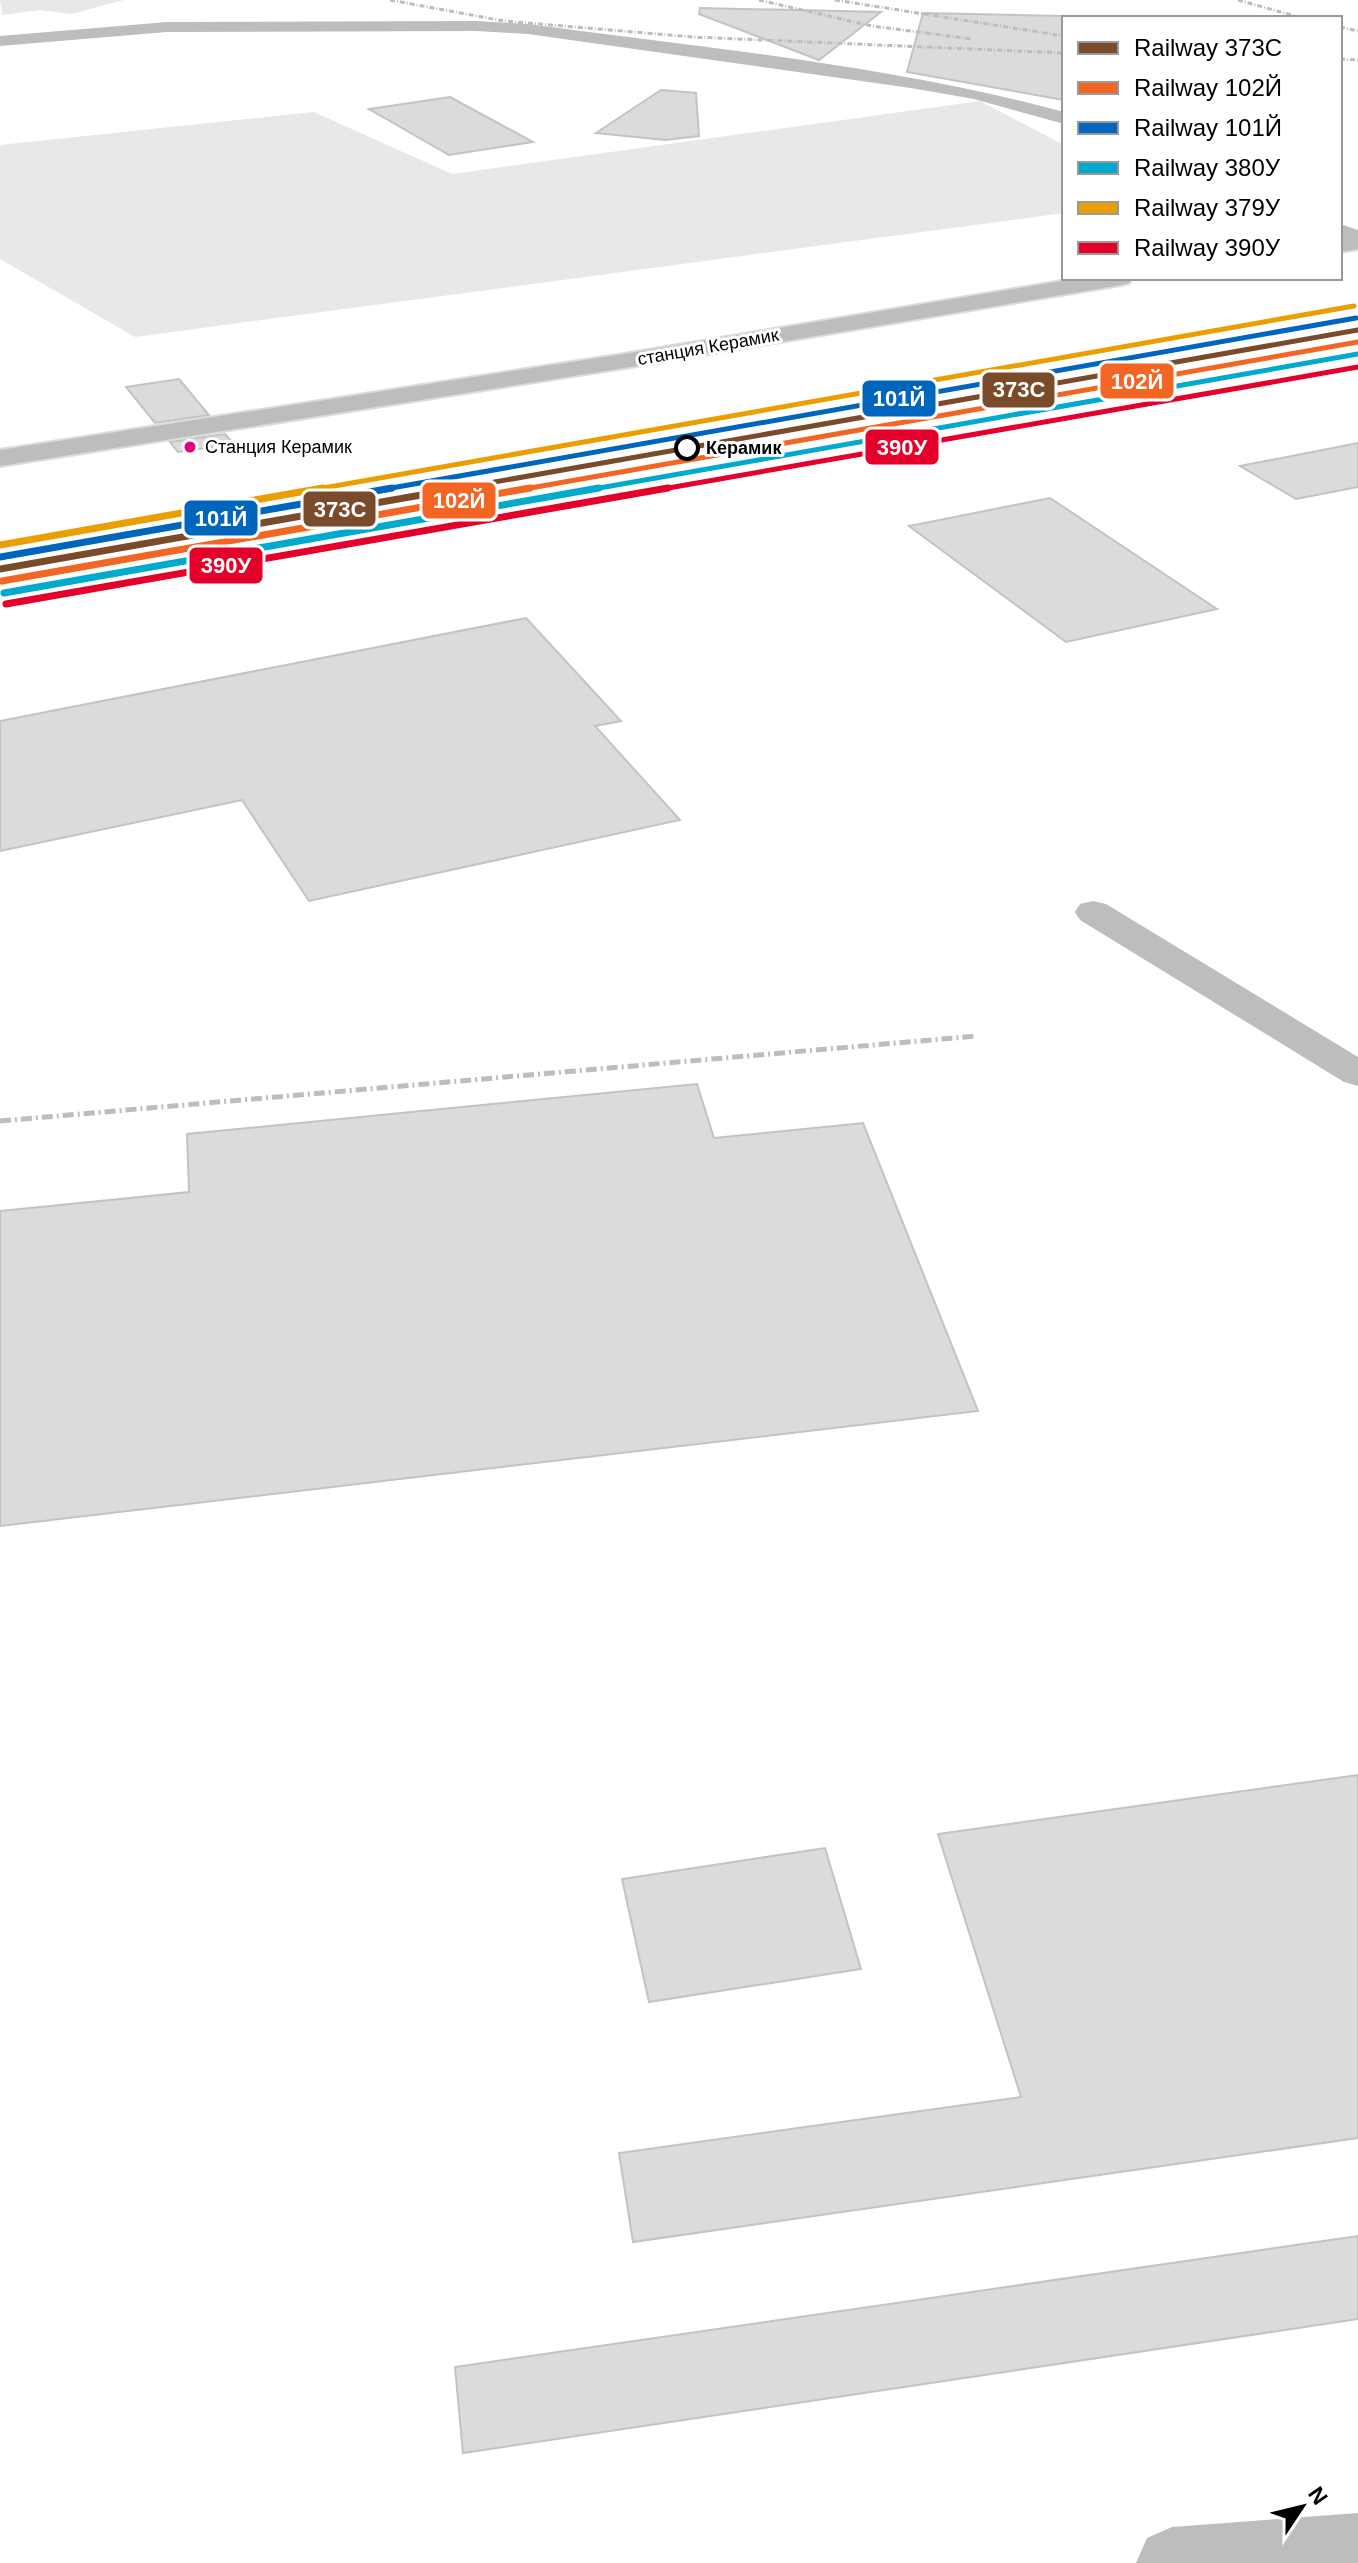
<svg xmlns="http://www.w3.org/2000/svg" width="1358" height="2563" font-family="Arial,sans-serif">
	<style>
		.green { fill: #e8e8e8 }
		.building { fill: #dbdbdb; stroke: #c3c3c3; stroke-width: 2 }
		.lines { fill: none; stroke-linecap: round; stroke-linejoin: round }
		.major-casing { stroke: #dbdbdb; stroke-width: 4 }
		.minor { fill: #bdbdbd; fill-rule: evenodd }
		.major { fill: #bdbdbd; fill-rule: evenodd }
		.rail-far1 { stroke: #bdbdbd; stroke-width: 3; stroke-dasharray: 5 2 1 2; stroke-linecap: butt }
		.rail { stroke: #bdbdbd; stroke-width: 5; stroke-dasharray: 11 4 2 4; stroke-linecap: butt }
		.rail-1-far1-casing { stroke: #fff; stroke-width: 8 }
		.rail-1-casing { stroke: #fff; stroke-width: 11 }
		.rail-2-far1-casing { stroke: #fff; stroke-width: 8 }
		.rail-2-casing { stroke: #fff; stroke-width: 11 }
		.rail-3-far1-casing { stroke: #fff; stroke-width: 8 }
		.rail-3-casing { stroke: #fff; stroke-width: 11 }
		.rail-4-far1-casing { stroke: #fff; stroke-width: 8 }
		.rail-4-casing { stroke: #fff; stroke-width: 11 }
		.rail-5-far1-casing { stroke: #fff; stroke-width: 8 }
		.rail-5-casing { stroke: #fff; stroke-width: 11 }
		.rail-6-far1-casing { stroke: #fff; stroke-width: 8 }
		.rail-6-casing { stroke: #fff; stroke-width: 11 }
		.rail-1-far1 { stroke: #7a4b2a; stroke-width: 5 }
		.rail-1 { stroke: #7a4b2a; stroke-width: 7 }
		.rail-2-far1 { stroke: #f26522; stroke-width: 5 }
		.rail-2 { stroke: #f26522; stroke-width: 7 }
		.rail-3-far1 { stroke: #0065bd; stroke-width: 5 }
		.rail-3 { stroke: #0065bd; stroke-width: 7 }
		.rail-4-far1 { stroke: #00a9ce; stroke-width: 5 }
		.rail-4 { stroke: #00a9ce; stroke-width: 7 }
		.rail-5-far1 { stroke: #eb9e00; stroke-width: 5 }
		.rail-5 { stroke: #eb9e00; stroke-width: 7 }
		.rail-6-far1 { stroke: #e4002b; stroke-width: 5 }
		.rail-6 { stroke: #e4002b; stroke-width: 7 }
		.bus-dot { fill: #e5007d; stroke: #fff; stroke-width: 3 }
		.stop-dot { fill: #fff; stroke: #000; stroke-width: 4 }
		.labels { text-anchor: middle; stroke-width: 6; stroke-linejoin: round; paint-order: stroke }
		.far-street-label { font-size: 18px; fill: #000; stroke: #fff }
		.far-bus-label { font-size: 18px; fill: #000; stroke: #fff; text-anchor: start }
		.far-stop-label { font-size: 18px; font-weight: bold; fill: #000; stroke: #fff; text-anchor: start }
		.line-badge { stroke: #fff; stroke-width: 3 }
		.badge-label { font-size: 22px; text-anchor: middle; font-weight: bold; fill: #fff }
	</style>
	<rect width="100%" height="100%" fill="#fff"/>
	<path class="green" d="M0 0H124L71 14 40 10 2 15Z
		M980 101 1064 145V213L135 337 0 259V145L314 112 452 174Z"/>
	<path class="building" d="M700 8 881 12 819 60 699 14Z
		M923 13 1064 16V100L907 72Z
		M661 90 696 93 699 136 665 140 596 133Z
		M450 97 533 142 449 155 369 109Z
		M179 379 209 415 155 423 126 387Z
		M225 434 234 444 178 452 170 442Z
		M1358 443V487L1296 499 1240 466Z
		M1050 498 1217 609 1066 642 909 526Z
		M526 618 621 721 595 726 680 820 309 901 242 800 0 851V721Z
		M697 1084 714 1138 863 1123 978 1411 0 1526V1211L189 1192 187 1134Z
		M1358 1775V2138L633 2242 619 2153 1021 2097 938 1834Z
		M825 1848 861 1969 649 2002 622 1879Z
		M1358 2236V2319L463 2453 455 2367Z"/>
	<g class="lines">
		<g class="major-casing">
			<path id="major" d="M1358 235V249L1340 252V238Z
				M1080 278H1132L1129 283 1121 285 624 368 0 466V450L624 354Z"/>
		</g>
		<path class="minor" d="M476 21 528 24C707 48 889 65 1064 112V124L974 99 911 88 528 34 476 31 167 32 0 46V36L167 22Z
			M1340 224 1358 230V245L1340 238Z
			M1093 901 1106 904 1358 1057V1086L1344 1082 1080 920 1075 912 1080 904Z
			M1358 2513V2563H1136L1147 2538 1172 2527Z"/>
		<use href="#major" class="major"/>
		<path class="rail-far1" d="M390 0 504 21 693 37 1064 53
			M759 0 872 26 972 39
			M835 0 1064 36
			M1238 0 1302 18
			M1340 27 1358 31
			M1340 59 1358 60"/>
		<path class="rail" d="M0 1121 977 1036"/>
		<g class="rail-1-far1-casing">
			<path id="rail-1-far1" d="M449 490 1358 330"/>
		</g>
		<g class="rail-1-casing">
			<path id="rail-1" d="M0 569 461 488"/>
		</g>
		<g class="rail-2-far1-casing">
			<path id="rail-2-far1" d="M519 490 1358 342"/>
		</g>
		<g class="rail-2-casing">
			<path id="rail-2" d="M2 581 530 488"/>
		</g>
		<g class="rail-3-far1-casing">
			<path id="rail-3-far1" d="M380 490 1356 318"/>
		</g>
		<g class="rail-3-casing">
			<path id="rail-3" d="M0 557 392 488"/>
		</g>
		<g class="rail-4-far1-casing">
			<path id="rail-4-far1" d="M588 490 1358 354"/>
		</g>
		<g class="rail-4-casing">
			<path id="rail-4" d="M4 593 599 488"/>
		</g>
		<g class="rail-5-far1-casing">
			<path id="rail-5-far1" d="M312 490 1354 306"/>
		</g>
		<g class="rail-5-casing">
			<path id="rail-5" d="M0 545 323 488"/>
		</g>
		<g class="rail-6-far1-casing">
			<path id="rail-6-far1" d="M657 490 1358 367"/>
		</g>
		<g class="rail-6-casing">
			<path id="rail-6" d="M6 604 668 488"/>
		</g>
		<use href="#rail-1-far1" class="rail-1-far1"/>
		<use href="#rail-1" class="rail-1"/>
		<use href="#rail-2-far1" class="rail-2-far1"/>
		<use href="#rail-2" class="rail-2"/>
		<use href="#rail-3-far1" class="rail-3-far1"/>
		<use href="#rail-3" class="rail-3"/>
		<use href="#rail-4-far1" class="rail-4-far1"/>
		<use href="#rail-4" class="rail-4"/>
		<use href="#rail-5-far1" class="rail-5-far1"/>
		<use href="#rail-5" class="rail-5"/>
		<use href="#rail-6-far1" class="rail-6-far1"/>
		<use href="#rail-6" class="rail-6"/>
	</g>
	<circle class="bus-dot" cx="190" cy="447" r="7"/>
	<circle class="stop-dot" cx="687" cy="448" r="11"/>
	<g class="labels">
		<g class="far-street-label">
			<text transform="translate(708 347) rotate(-10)" y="6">станция Керамик</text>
		</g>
		<g class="far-bus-label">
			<text x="205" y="453">Станция Керамик</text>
		</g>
		<g class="far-stop-label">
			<text x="706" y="454">Керамик</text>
		</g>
	</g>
	<g class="line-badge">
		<rect x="1099" y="362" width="76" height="38" rx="8" fill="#f26522"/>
		<rect x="981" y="371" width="75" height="38" rx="8" fill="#7a4b2a"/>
		<rect x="861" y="379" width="76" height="39" rx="8" fill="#0065bd"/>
		<rect x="864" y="428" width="76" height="38" rx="8" fill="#e4002b"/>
		<rect x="421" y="481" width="76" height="39" rx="8" fill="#f26522"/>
		<rect x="302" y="490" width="75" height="38" rx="8" fill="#7a4b2a"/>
		<rect x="183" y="499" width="76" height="38" rx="8" fill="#0065bd"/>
		<rect x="188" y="546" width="76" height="39" rx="8" fill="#e4002b"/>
	</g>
	<g class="badge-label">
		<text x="1137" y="389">102Й</text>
		<text x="1019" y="397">373C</text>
		<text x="899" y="406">101Й</text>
		<text x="902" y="455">390У</text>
		<text x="459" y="508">102Й</text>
		<text x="340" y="517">373C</text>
		<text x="221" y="526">101Й</text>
		<text x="226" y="573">390У</text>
	</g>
	<rect x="1062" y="16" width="280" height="264" fill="#ffffff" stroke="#999999" stroke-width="2"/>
	<rect x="1078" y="42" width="40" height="12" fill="#7a4b2a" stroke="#999999" stroke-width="2"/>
	<text x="1134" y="56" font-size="24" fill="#000000">Railway 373C</text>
	<rect x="1078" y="82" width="40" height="12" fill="#f26522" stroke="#999999" stroke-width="2"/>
	<text x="1134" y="96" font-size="24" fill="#000000">Railway 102Й</text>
	<rect x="1078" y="122" width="40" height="12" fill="#0065bd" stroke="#999999" stroke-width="2"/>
	<text x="1134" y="136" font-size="24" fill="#000000">Railway 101Й</text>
	<rect x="1078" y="162" width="40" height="12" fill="#00a9ce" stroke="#999999" stroke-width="2"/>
	<text x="1134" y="176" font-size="24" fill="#000000">Railway 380У</text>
	<rect x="1078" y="202" width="40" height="12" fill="#eb9e00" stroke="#999999" stroke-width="2"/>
	<text x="1134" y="216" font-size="24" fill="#000000">Railway 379У</text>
	<rect x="1078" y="242" width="40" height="12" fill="#e4002b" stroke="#999999" stroke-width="2"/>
	<text x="1134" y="256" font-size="24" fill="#000000">Railway 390У</text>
	<g transform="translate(1302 2507) rotate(55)" stroke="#ffffff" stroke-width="6" paint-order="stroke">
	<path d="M0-6L14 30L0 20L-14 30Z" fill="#000000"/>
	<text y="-12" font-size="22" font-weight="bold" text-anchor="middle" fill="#000000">N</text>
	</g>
</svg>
